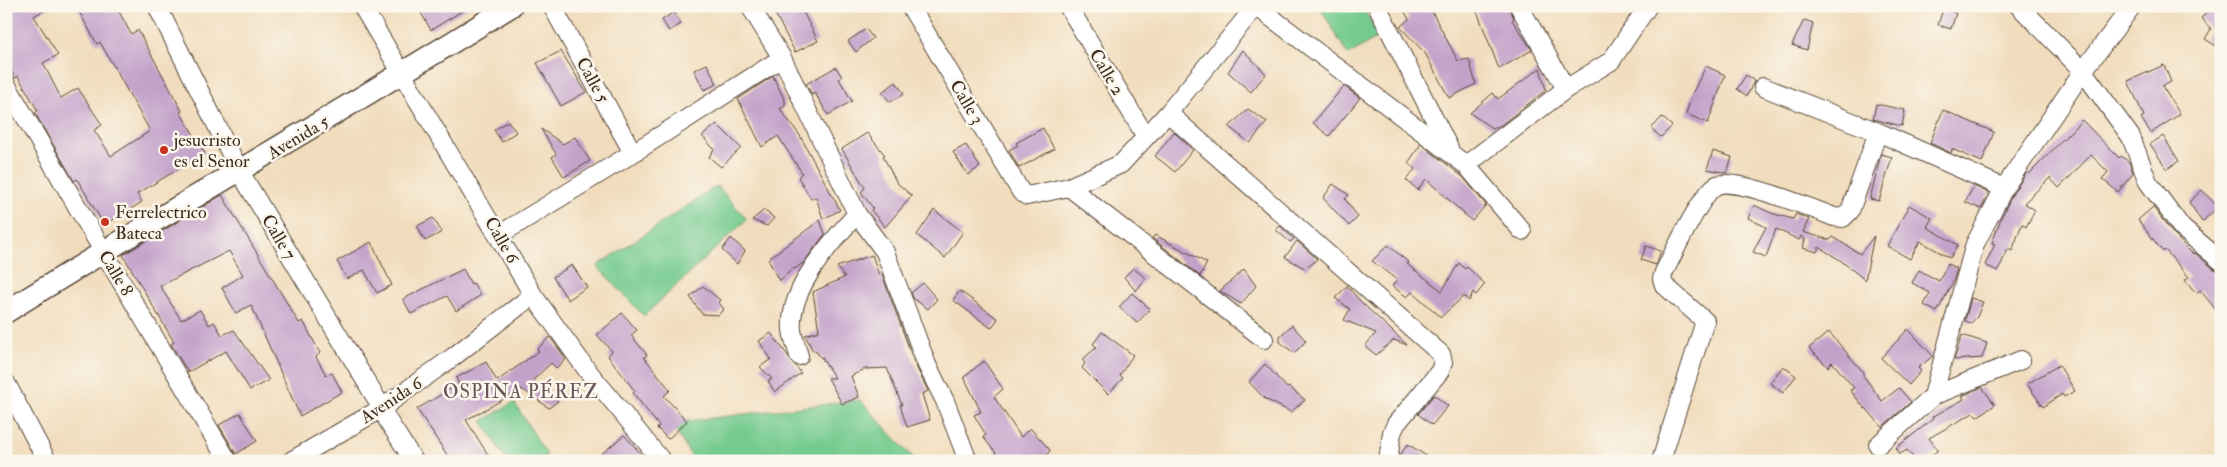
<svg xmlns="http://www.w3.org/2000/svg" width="2227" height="467" font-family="'IM FELL Double Pica',serif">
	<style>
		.green { fill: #75cb8f; stroke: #587a56 }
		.building { fill: #c3a2ca }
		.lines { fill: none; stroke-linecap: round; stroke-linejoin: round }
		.minor-casing { stroke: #564536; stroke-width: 20 }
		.tertiary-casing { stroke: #564536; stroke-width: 24 }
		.minor { stroke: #fff; stroke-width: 18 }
		.tertiary { stroke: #fff; stroke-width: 21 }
		.poi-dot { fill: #c8321e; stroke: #fbf7ec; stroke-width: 2 }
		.labels { text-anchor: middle; stroke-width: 5; stroke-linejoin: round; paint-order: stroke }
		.street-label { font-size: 18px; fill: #3b2a1e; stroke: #fbf7ec }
		.poi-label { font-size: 18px; fill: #3b2a1e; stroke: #fbf7ec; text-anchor: start }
		.neighbourhood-label { font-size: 19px; letter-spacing: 1px; fill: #6b545a; stroke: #fbf7ec }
	</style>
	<rect width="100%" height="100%" fill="#fbf7ec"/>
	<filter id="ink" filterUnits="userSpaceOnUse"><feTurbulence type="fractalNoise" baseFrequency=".02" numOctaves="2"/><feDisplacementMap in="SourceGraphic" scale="10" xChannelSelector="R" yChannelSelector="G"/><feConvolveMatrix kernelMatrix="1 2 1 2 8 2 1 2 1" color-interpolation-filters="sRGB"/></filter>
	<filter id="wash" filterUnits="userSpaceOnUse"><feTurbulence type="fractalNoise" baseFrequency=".0096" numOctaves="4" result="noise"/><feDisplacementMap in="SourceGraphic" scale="20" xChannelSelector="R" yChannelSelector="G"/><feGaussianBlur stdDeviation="1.12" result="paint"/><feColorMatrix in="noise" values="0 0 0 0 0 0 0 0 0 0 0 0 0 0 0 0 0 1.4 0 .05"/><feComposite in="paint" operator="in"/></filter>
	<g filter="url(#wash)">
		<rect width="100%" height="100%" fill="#f1ddbd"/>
		<path class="green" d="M1319 6H1362L1379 36 1348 55Z
			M717 186 747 219 644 316 597 266Z
			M860 400 916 461H694L671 423Z
			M514 402 547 455 538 461H507L482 421Z"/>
		<g id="blocks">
			<path class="building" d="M6 6H52L34 16 58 55 43 63 61 98 78 88 102 125 94 130 111 156 150 131 100 42 97 44 76 6H116L131 34 138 30 182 111 180 112 205 153 137 194 142 202 104 225 77 179 74 181 35 113 38 111 18 76 15 78 6 62Z
				M417 6H470L431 30Z
				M771 6H800L818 41 795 52Z
				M1401 6H1429L1458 61 1469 59 1476 84 1449 98 1425 53 1400 27 1409 19Z
				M1475 6H1508L1514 18 1512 20 1532 50 1499 69Z
				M2213 6H2221V49L2205 39 2211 29 2201 18Z
				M1943 9 1956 13 1951 29 1938 25Z
				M674 12 681 24 669 31 662 20Z
				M1804 20 1813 23 1807 50 1792 45Z
				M866 29 873 38 856 52 848 41Z
				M1243 50 1266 74 1251 92 1228 72Z
				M561 51 586 92 561 106 537 63Z
				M707 64 717 84 704 90 694 70Z
				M2164 65 2171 82 2162 86 2180 114 2151 133 2141 118 2144 116 2128 81Z
				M1706 66 1725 75 1708 123 1686 114 1692 94Z
				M836 67 842 77 839 79 852 101 828 115 815 93 812 95 806 84Z
				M1540 68 1546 90 1501 125 1493 129 1470 113 1493 93 1498 99Z
				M1746 75 1754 81 1747 96 1737 89Z
				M773 76 785 101V106L780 109 799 134 840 210 823 219 816 197 811 199 798 177 802 173 778 136 762 147 738 99Z
				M896 82 904 94 890 102 882 92Z
				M1344 86 1360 98 1329 136 1313 123Z
				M1876 104 1905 110 1902 126 1873 119Z
				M1248 109 1267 122 1250 143 1229 127Z
				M1943 110 1994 132 1982 162 1952 149 1951 153 1930 143Z
				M1662 117 1672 126 1661 137 1651 129Z
				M2082 120 2119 158 2121 156 2129 162 2133 172 2131 176 2118 192 2102 179 2108 172 2091 155 2059 188 2050 178 2024 203 2035 210 2026 227 2022 224 2012 251 2008 249 1998 271 1985 265 1995 244 1992 243 2001 218 2013 193 2027 172 2029 174Z
				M508 121 516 132 502 142 494 130Z
				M717 124 741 148 721 167 709 157 714 149 702 136Z
				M1043 128 1054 149 1019 168 1009 150 1018 145 1016 143Z
				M541 129 563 144 575 137 590 161 564 177 552 157 556 154Z
				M1174 132 1193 150 1175 172 1155 156Z
				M867 133 885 155 883 156 897 183 912 196 885 227 871 210 873 208 861 192 865 188 842 149Z
				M2163 136 2179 161 2167 169 2150 144Z
				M1421 144 1463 177 1486 205 1472 221 1426 179 1418 190 1406 180 1415 169 1408 163Z
				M966 145 980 167 968 175 953 152Z
				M1713 151 1732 157 1727 173 1707 169Z
				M1881 154 1892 157 1879 201 1870 199Z
				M1333 184 1349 195 1345 199 1358 217 1349 226 1323 198Z
				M1974 186 1989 193 1981 209 1965 202Z
				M2202 190 2218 207 2202 222 2189 202Z
				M222 195 299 323 303 321 320 353 316 357 326 375 332 373 342 392 300 416 251 305 236 313 222 288 243 275 229 251 160 286 181 320 200 310 209 325 214 322 222 335 234 330 269 380 250 390 226 351 188 372 171 344 174 342 123 255Z
				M1754 205 1771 213 1793 219 1796 214 1809 219 1803 232 1830 240 1833 237 1860 254 1874 236 1865 280 1840 260 1819 247 1817 252 1803 248 1805 239 1801 236 1799 240 1776 229 1766 257 1753 252 1766 227 1748 218Z
				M1909 205 1932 218 1927 227 1958 245 1950 258 1920 241 1910 259 1887 246Z
				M2153 207 2173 234 2193 254 2194 252 2214 269 2221 271V316L2200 290 2196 293 2185 280 2189 277 2165 250 2163 252 2138 220Z
				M764 210 774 218 767 226 752 220Z
				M934 210 963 232 945 258 917 235Z
				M433 218 442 232 425 241 417 226Z
				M820 220 825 234 804 262 795 269 794 268 779 281 768 259Z
				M1280 226 1294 239 1290 242 1276 230Z
				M1155 235 1207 263 1200 276 1152 238Z
				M731 238 745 251 737 264 722 250Z
				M1297 241 1317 259 1306 269 1285 257Z
				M371 242 392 285 377 293 364 270 347 279 337 261Z
				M1388 245 1409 263 1407 264 1442 291 1459 263 1465 269 1467 267 1485 284 1476 295 1473 292 1469 301 1464 296 1441 317 1412 292 1407 297 1392 286 1397 280 1372 261Z
				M1646 246 1661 251 1656 265 1641 260Z
				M872 255 879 275 882 274 914 362 928 391 922 394 930 420 907 427 900 405H902L887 368 865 369 851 376 859 397 842 404 828 378H835L823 360V357L821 358 815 350 813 351 805 335 819 331 813 292 845 277 837 267Z
				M1948 264 1957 269 1953 282 1937 312 1924 305 1930 293 1912 283 1919 270 1939 281Z
				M572 265 587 287 568 300 553 277Z
				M1133 268 1146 278 1136 291 1124 277Z
				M463 269 471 284 473 283 481 295 456 311 447 296 411 314 403 299Z
				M1244 269 1256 286 1241 304 1220 291Z
				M923 283 937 299 928 309 914 299 911 293Z
				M703 286 720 300 718 302 724 309 718 315 702 314 690 297Z
				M1347 286 1361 302 1407 345 1394 340 1376 355 1365 346 1376 333 1344 320 1350 309 1335 298Z
				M960 291 998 319 991 328 953 300Z
				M1132 293 1150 309 1137 323 1119 307Z
				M1971 298 1983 302 1977 317 1971 323 1965 321Z
				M622 313 637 330 631 335 647 355 644 357 670 390 664 396 687 421 668 439 657 428 659 426 633 393 635 391 608 356 612 351 597 335Z
				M1292 325 1306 341 1294 353 1280 342V336Z
				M1908 329 1933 356 1918 368 1921 371 1909 385 1881 358Z
				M1102 332 1133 355 1120 375 1123 378 1108 394 1082 368 1085 363 1082 360 1097 347 1093 344Z
				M1829 332 1863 372V375L1882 401 1899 388 1911 402 1882 427 1866 408 1865 409 1850 390 1854 388 1832 362 1828 367 1809 348Z
				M771 333 801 373 775 392 768 381 772 379 760 367 771 359 759 341Z
				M1962 335 1987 343 1982 358 1954 360Z
				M550 337 566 359 556 368 551 363 533 380 558 401 549 408 522 389 466 420 492 461H451L417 409 459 384 456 378 486 362 497 381 539 351 537 349Z
				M984 361 1003 389 994 397 1021 437 1030 428 1050 450 1044 461H988L996 453 983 437 986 435 974 415 981 412 964 377Z
				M1265 364 1287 388 1289 387 1305 400 1291 412 1265 399 1249 382Z
				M2059 365 2075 391 2064 397 2062 394 2043 407 2027 384Z
				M1783 366 1796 376 1783 393 1770 383Z
				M1982 387 1995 405 1977 417 1973 413 1929 438 1938 450 1925 461H1916L1907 450 1900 454 1896 448 1933 419 1932 417 1964 399 1962 396Z
				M1434 395 1448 406 1432 425 1418 414Z
				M240 413 257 441 236 454 219 425Z
				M624 435 648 461H593Z
				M1408 444 1434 461H1399L1400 455Z"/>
		</g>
	</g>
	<g filter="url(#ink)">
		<use href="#blocks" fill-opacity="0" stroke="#564536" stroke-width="1"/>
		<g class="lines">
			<g class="minor-casing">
				<path id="minor" d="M157 6 240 172 382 408 388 421 414 461
					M362 6 533 295 587 370 662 461
					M552 6 633 153
					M750 6 782 58 857 214 885 252 927 365 945 401 968 461
					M910 6 1021 192 1027 196 1069 187 1121 164 1168 113 1256 6
					M1068 6 1146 137
					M1256 6 1466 165 1522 231
					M1377 6 1449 148
					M1519 6 1566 89
					M2019 6 2083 71 2131 137 2148 182 2182 228 2221 261
					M6 84 103 251 228 461
					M1763 87 1878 132 2004 188
					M1168 113 1441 354 1443 362 1440 371 1396 424 1392 433 1388 461
					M1466 165 1566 89 1611 61 1648 6
					M1069 187 1264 339
					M499 235 633 153 782 58
					M799 356C797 348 793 338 792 330 788 289 831 242 857 214
					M6 383 47 461
					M1933 396 1975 244 2004 188 2083 71 2132 6
					M1878 445 1933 396 2021 360
					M291 461 382 408 453 357 533 295
					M1661 461 1705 321 1664 285 1662 279 1664 272C1672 256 1703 191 1717 185 1735 177 1814 209 1834 217L1843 218 1850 211 1878 132"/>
			</g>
			<g class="tertiary-casing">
				<path id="tertiary" d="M6 312C173 207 344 111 511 6"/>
			</g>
			<use href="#minor" class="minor"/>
			<use href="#tertiary" class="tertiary"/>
		</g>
	</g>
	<g class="poi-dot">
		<circle cx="164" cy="150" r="5"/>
		<circle cx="105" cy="222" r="5"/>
	</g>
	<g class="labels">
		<g class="street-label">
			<text transform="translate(1107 72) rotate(59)" y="6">Calle 2</text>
			<text transform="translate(593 80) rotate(61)" y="6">Calle 5</text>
			<text transform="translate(967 102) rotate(59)" y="6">Calle 3</text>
			<text transform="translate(298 137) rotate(-31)" y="6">Avenida 5</text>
			<text transform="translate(279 237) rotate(59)" y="6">Calle 7</text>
			<text transform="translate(502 240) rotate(60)" y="6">Calle 6</text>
			<text transform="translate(116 273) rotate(59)" y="6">Calle 8</text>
			<text transform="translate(391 400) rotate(-33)" y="6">Avenida 6</text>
		</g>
		<g class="poi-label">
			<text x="174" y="146">jesucristo<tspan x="174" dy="21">es el Senor</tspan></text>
			<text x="115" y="218">Ferrelectrico<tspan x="115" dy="21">Bateca</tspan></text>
		</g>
		<g class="neighbourhood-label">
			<text x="521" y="398">OSPINA PÉREZ</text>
		</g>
	</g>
	<rect width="2227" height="467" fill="none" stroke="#fbf7ec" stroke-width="25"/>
</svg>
